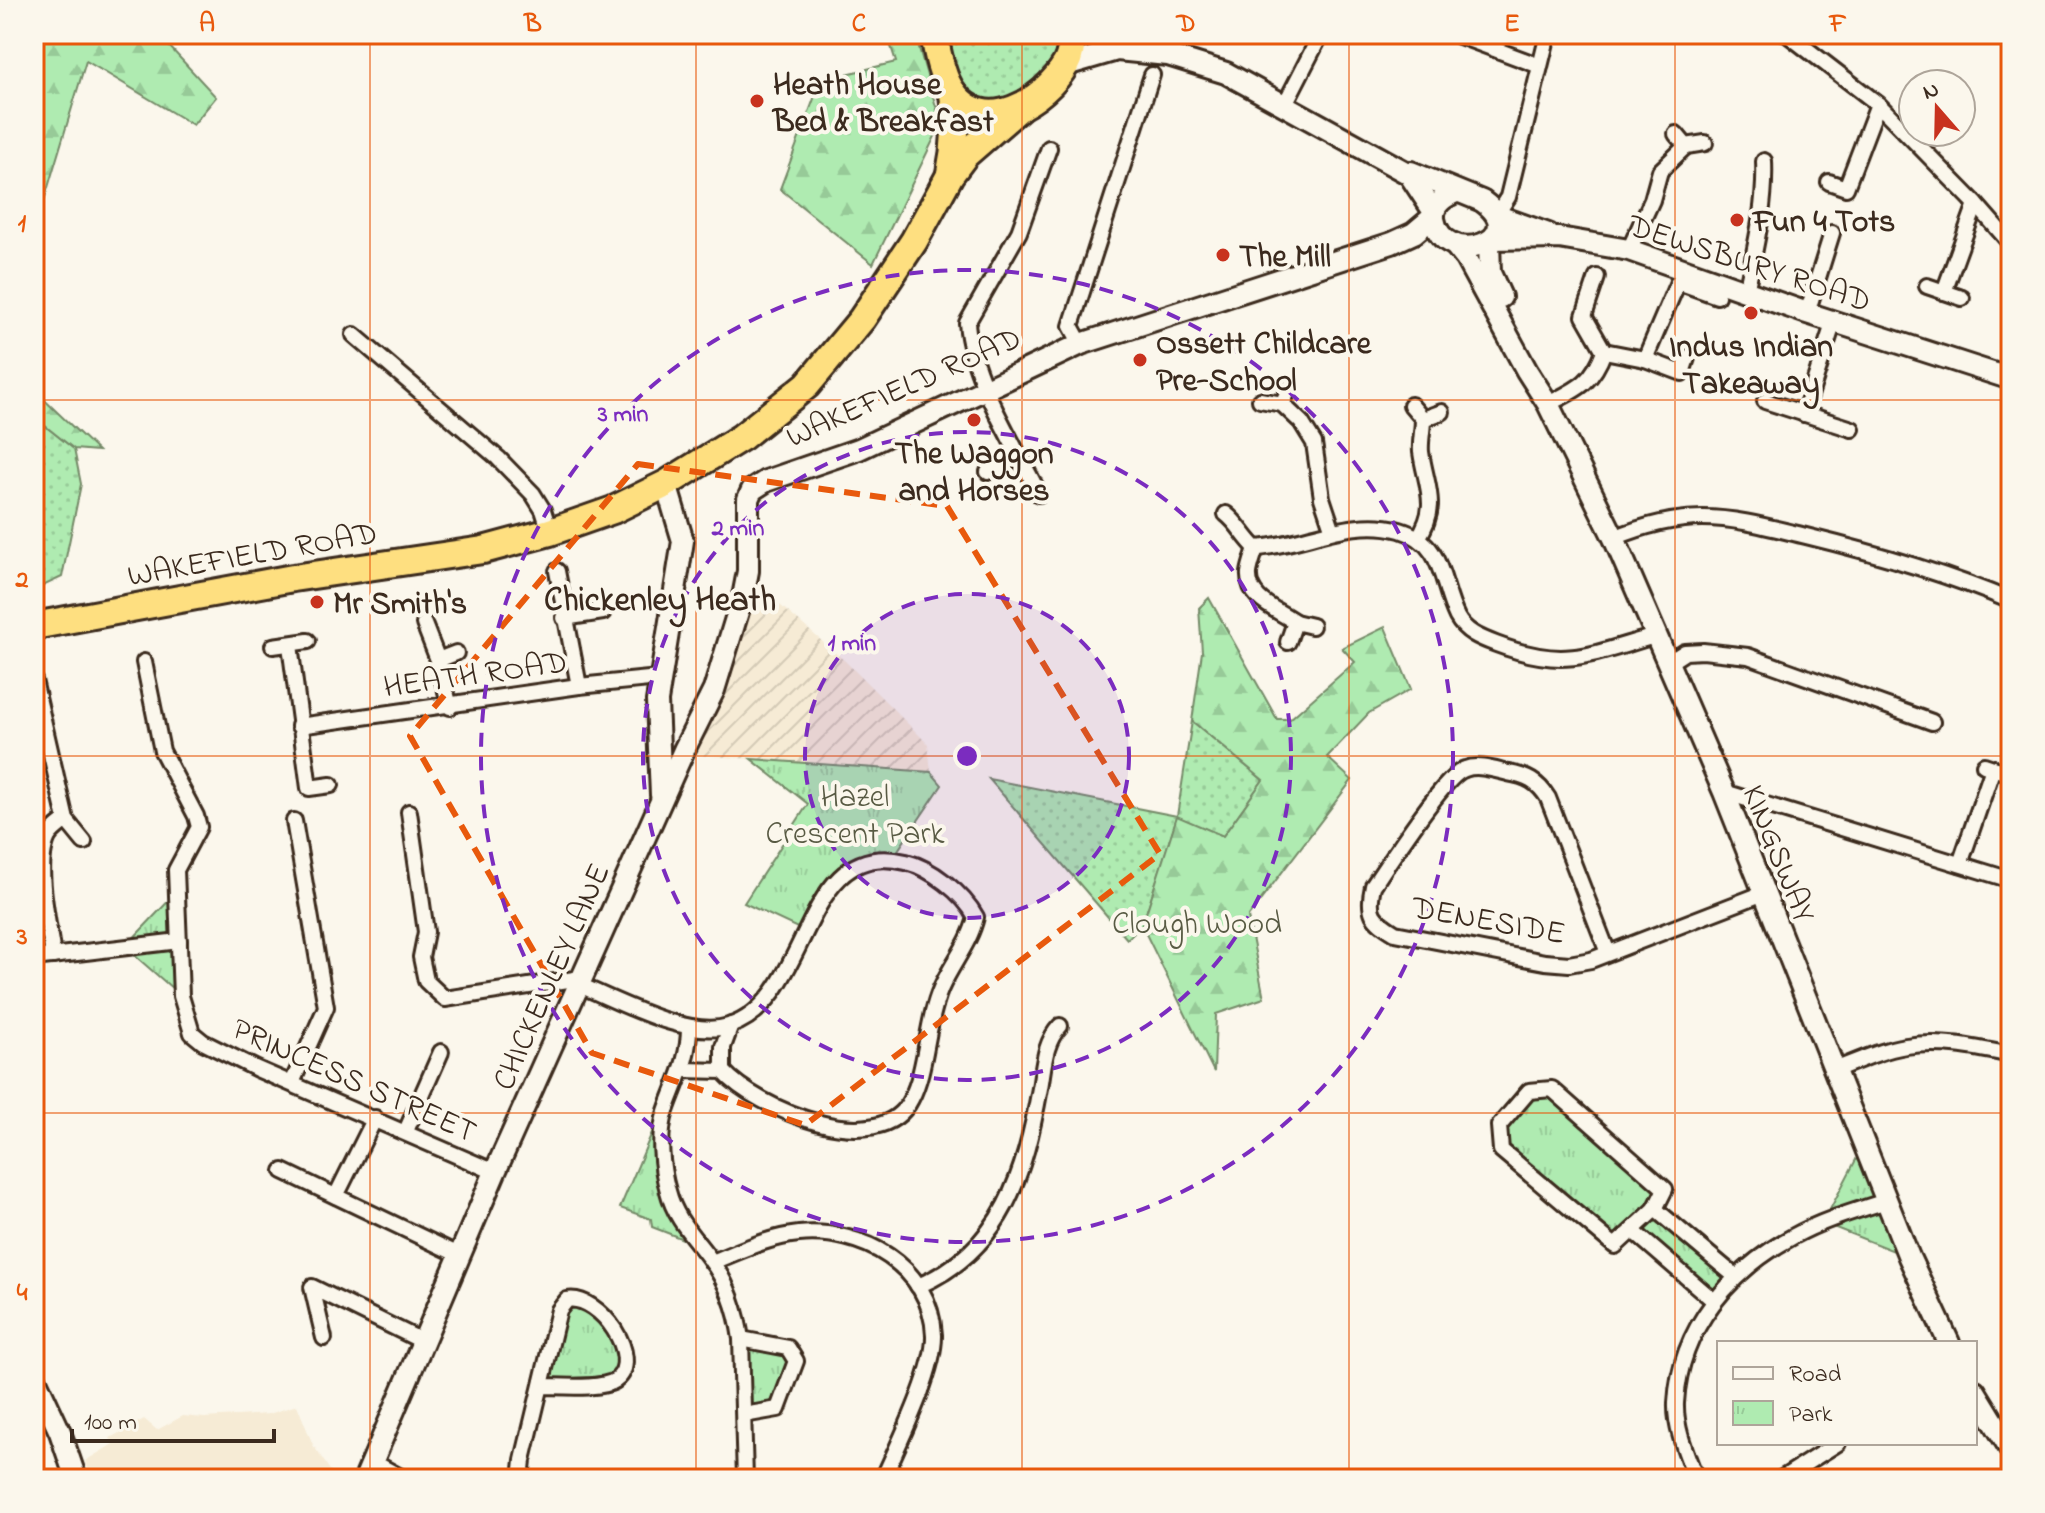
<svg xmlns="http://www.w3.org/2000/svg" width="2045" height="1513" font-family="'Indie Flower',sans-serif">
	<style>
		.built { fill: #f6ebd5 }
		.industrial { fill: url(#industrial-furrows) }
		.grass { fill: url(#grass-dots); stroke: #758a68; stroke-width: 2 }
		.forest { fill: url(#forest-firs); stroke: #758a68; stroke-width: 2 }
		.park { fill: url(#park-tufts); stroke: #758a68; stroke-width: 2 }
		.lines { fill: none; stroke-linecap: round; stroke-linejoin: round }
		.street-casing { stroke: #3b2a1e; stroke-width: 20 }
		.secondary-casing { stroke: #3b2a1e; stroke-width: 26 }
		.highway-casing { stroke: #3b2a1e; stroke-width: 32 }
		.street { stroke: #fbf7ec; stroke-width: 14 }
		.secondary { stroke: #fbf7ec; stroke-width: 20 }
		.highway { stroke: #fedf80; stroke-width: 26 }
		.marked { fill: none; stroke: #e8590c; stroke-width: 6; stroke-dasharray: 16 10; stroke-linejoin: round }
		.grid { fill: none; stroke: #e8590c; stroke-width: 2; stroke-opacity: 0.55 }
		.ring { fill: none; stroke: #7b2cbf; stroke-width: 4; stroke-dasharray: 14 10 }
		.poi-dot { fill: #c8321e; stroke: #fbf7ec; stroke-width: 3 }
		.labels { text-anchor: middle; stroke-width: 8; stroke-linejoin: round; paint-order: stroke }
		.poi-label { font-size: 32px; font-weight: bold; fill: #3b2a1e; stroke: #fbf7ec; text-anchor: start }
		.street-label { font-size: 32px; fill: #3b2a1e; stroke: #fbf7ec }
		.park-label { font-size: 32px; fill: #585a43; stroke: #fbf7ec }
		.neighbourhood-label { font-size: 34px; font-weight: bold; fill: #3b2a1e; stroke: #fbf7ec }
		.centre { fill: #7b2cbf; stroke: #fbf7ec; stroke-width: 4 }
		.ring-label { font-size: 24px; text-anchor: middle; font-weight: bold; fill: #7b2cbf; stroke: #fbf7ec; stroke-width: 8; stroke-linejoin: round; paint-order: stroke }
		.neatline { fill: none; stroke: #e8590c; stroke-width: 3 }
		.grid-label { font-size: 26px; text-anchor: middle; font-weight: bold; fill: #e8590c }
	</style>
	<defs>
		<pattern id="industrial-furrows" width="10" height="10" patternUnits="userSpaceOnUse" patternTransform="scale(2)"><rect width="10" height="10" fill="#f6ebd5"/><path d="M-1 1l2-2M0 10L10 0M9 11l2-2" fill="none" stroke="#d4cab6"/></pattern>
		<pattern id="grass-dots" width="8" height="8" patternUnits="userSpaceOnUse" patternTransform="scale(2)"><rect width="8" height="8" fill="#afebb1"/><path d="M2 2h.1M6 6h.1" fill="none" stroke="#97ca98" stroke-width="1.8" stroke-linecap="round"/></pattern>
		<pattern id="forest-firs" width="22" height="20" patternUnits="userSpaceOnUse" patternTransform="scale(2)"><rect width="22" height="20" fill="#afebb1"/><path d="M5 1l3.5 6h-7zM16 11l3.5 6h-7z" fill="#97ca98"/></pattern>
		<pattern id="park-tufts" width="24" height="20" patternUnits="userSpaceOnUse" patternTransform="scale(2)"><rect width="24" height="20" fill="#afebb1"/><path d="M3 7l-1-3M5 7V3M7 7l1-3M15 17l-1-3M17 17v-4M19 17l1-3" fill="none" stroke="#97ca98"/></pattern>
	</defs>
	<rect width="100%" height="100%" fill="#fbf7ec"/>
	<filter id="ink" filterUnits="userSpaceOnUse"><feTurbulence type="fractalNoise" baseFrequency=".0125" numOctaves="2"/><feDisplacementMap in="SourceGraphic" scale="16" xChannelSelector="R" yChannelSelector="G"/><feConvolveMatrix kernelMatrix="1 2 1 2 8 2 1 2 1" color-interpolation-filters="sRGB"/></filter>
	<g filter="url(#ink)">
		<path class="built" d="M297,1405L313,1445L336,1479H92L85,1461L113,1444L110,1438L144,1419L157,1430L183,1416L204,1418L269,1414Z"/>
		<path class="industrial" d="M759,587L845,661L928,744L931,772L696,755Z"/>
		<g class="grass">
			<path d="M934,34H1072L1046,86L971,109Z"/>
			<path d="M34,417L74,449L81,484L62,577L43,586L34,562Z"/>
			<path d="M1192,721L1263,780L1223,836L1177,817L1142,926L1127,939L989,779L1177,816Z"/>
		</g>
		<g class="forest">
			<path d="M34,34H158L216,97L193,125L86,61L34,234Z"/>
			<path d="M887,34H915L941,124L873,264L780,189L821,80L896,62Z"/>
			<path d="M34,390L98,451L74,449L34,417Z"/>
			<path d="M1209,598L1277,719H1290L1355,662L1342,648L1385,627L1411,689L1369,713L1327,757L1352,780L1248,917L1264,998L1216,1014L1214,1072L1142,926L1177,816L1223,836L1263,780L1192,721L1202,652L1199,608Z"/>
		</g>
		<g class="park">
			<path d="M751,759L931,772L942,785L892,859L848,870L806,932L744,903L808,804Z"/>
			<path d="M177,892L181,996L125,947Z"/>
			<path d="M1552,1089L1665,1189L1655,1209L1736,1277L1713,1300L1633,1232L1615,1246L1501,1150L1499,1126L1529,1091Z"/>
			<path d="M665,1115L662,1157L689,1234L683,1239L652,1227L651,1219L620,1208L656,1123Z"/>
			<path d="M1863,1146L1909,1257L1823,1223Z"/>
			<path d="M580,1299L621,1344L617,1379L542,1386L559,1310Z"/>
			<path d="M741,1340L788,1348L796,1361L778,1409L744,1415Z"/>
		</g>
		<g class="lines">
			<defs>
				<g id="street">
					<path d="M1158,34L1168,55"/>
					<path d="M1454,34L1540,66"/>
					<path d="M1787,34L1878,104L1976,204L2011,244"/>
					<path d="M1284,106L1321,34"/>
					<path d="M1676,134L1686,146L1705,143"/>
					<path d="M1829,182L1846,188L1878,104"/>
					<path d="M1497,214L1508,197L1548,34"/>
					<path d="M1629,250L1652,200L1660,171L1686,146"/>
					<path d="M1927,286L1962,298"/>
					<path d="M1746,292C1755,248 1766,206 1764,161"/>
					<path d="M1944,292L1976,204"/>
					<path d="M1807,313L1832,233"/>
					<path d="M354,335L498,458L533,494L543,510L550,532"/>
					<path d="M1081,344L1071,326L1152,75"/>
					<path d="M1604,351L1645,359L1682,373L1687,358"/>
					<path d="M1645,359L1678,282L1717,296"/>
					<path d="M1260,400L1282,404L1301,422L1314,443L1322,498L1333,531"/>
					<path d="M1765,401L1852,429"/>
					<path d="M1282,404L1291,385"/>
					<path d="M1548,404C1577,389 1592,384 1604,351L1584,316L1597,277"/>
					<path d="M1411,405L1423,419C1423,430 1420,441 1421,452C1426,487 1440,505 1418,538"/>
					<path d="M1804,414L1834,321"/>
					<path d="M1423,419L1442,412"/>
					<path d="M988,472L1020,455"/>
					<path d="M1039,494C1014,443 972,380 967,323L1019,232L1049,148"/>
					<path d="M1226,514C1238,523 1244,537 1256,548C1304,545 1351,516 1400,530C1445,543 1440,583 1457,617C1465,632 1480,638 1496,644C1565,670 1588,655 1655,636"/>
					<path d="M1614,538C1643,526 1671,518 1703,518C1738,518 1772,528 1806,536C1876,553 1945,573 2011,601"/>
					<path d="M1256,548C1254,555 1250,565 1249,573C1247,600 1277,609 1295,622"/>
					<path d="M557,571L579,686"/>
					<path d="M564,618L603,612"/>
					<path d="M424,624L438,660L450,707"/>
					<path d="M1288,642L1295,622L1312,626"/>
					<path d="M290,645L309,788L331,785"/>
					<path d="M273,646L308,641"/>
					<path d="M438,660L456,653"/>
					<path d="M144,662L162,751L196,816L199,827L176,870L181,996L192,1033L203,1042L257,1069L495,1172"/>
					<path d="M1668,663L1685,652L1703,651L1748,656L1932,722"/>
					<path d="M34,680L66,820L84,842"/>
					<path d="M299,726L579,686L659,678"/>
					<path d="M1984,765L2011,774"/>
					<path d="M1724,792L2011,880"/>
					<path d="M409,812L426,932L421,957L426,981L445,999L581,978"/>
					<path d="M1960,864L1993,768"/>
					<path d="M1608,953L1548,798C1538,782 1527,776 1508,773C1495,770 1478,764 1465,769C1446,774 1387,865 1373,886C1367,913 1372,919 1395,933L1545,962L1569,964L1591,960L1764,893"/>
					<path d="M53,956C49,924 34,866 48,837C52,830 60,825 66,820"/>
					<path d="M34,958L179,941"/>
					<path d="M579,985C619,1001 687,1039 729,1026C814,999 799,836 906,862C931,868 963,893 976,917C970,943 952,963 941,988C926,1022 927,1069 911,1099C880,1162 756,1108 723,1071L684,1070"/>
					<path d="M689,1028C689,1060 676,1082 666,1111C658,1135 661,1167 668,1191C675,1219 694,1237 710,1259C727,1282 737,1311 741,1339L745,1479"/>
					<path d="M1835,1070C1858,1061 1881,1050 1906,1046C1941,1040 1977,1048 2011,1055"/>
					<path d="M723,1071V1047L731,1025"/>
					<path d="M292,1083L326,1007L294,821"/>
					<path d="M1552,1089L1665,1189L1655,1209L1615,1246L1501,1150L1499,1126L1529,1091Z"/>
					<path d="M406,1131L441,1052"/>
					<path d="M283,1171L459,1255"/>
					<path d="M336,1196L375,1118"/>
					<path d="M1655,1209L1736,1277"/>
					<path d="M1633,1231L1713,1300"/>
					<path d="M712,1262C740,1251 769,1237 799,1234C862,1228 931,1266 934,1335C935,1371 898,1445 883,1479"/>
					<path d="M918,1286C1003,1250 1025,1172 1040,1088C1044,1066 1044,1043 1060,1026"/>
					<path d="M324,1338L312,1287L424,1342"/>
					<path d="M741,1339L788,1348L796,1361L778,1409L744,1415"/>
					<path d="M373,1462L404,1479"/>
					<path d="M521,1479L523,1460L559,1310L567,1300C600,1294 644,1359 616,1380C602,1390 559,1386 541,1386"/>
					<path d="M1696,1479C1687,1455 1675,1429 1676,1403C1680,1327 1731,1270 1794,1236C1823,1220 1855,1211 1886,1201"/>
					<path d="M1781,1479L1838,1443"/>
				</g>
				<g id="secondary">
					<path d="M1066,65L1117,50L1168,55L1226,73L1409,174L1434,212"/>
					<path d="M1411,172L1482,201C1536,239 1443,272 1434,219C1432,204 1445,197 1456,192"/>
					<path d="M1498,216L1548,234"/>
					<path d="M1492,239L1559,238L1629,250L1807,313L2011,379"/>
					<path d="M1489,242L1490,273L1501,297"/>
					<path d="M1454,244L1466,259L1527,371L1548,404L1614,538L1724,792L1909,1257L1949,1343"/>
					<path d="M661,795L657,701L683,541L666,484"/>
					<path d="M34,1376L60,1432L76,1479"/>
					<path d="M1975,1391L2011,1450"/>
					<path d="M365,1479L495,1172L684,750L714,690L744,592L748,571V499L752,490L766,481L859,449L1081,344L1392,243L1414,233L1433,217"/>
				</g>
				<g id="highway">
					<path d="M934,34C937,52 942,79 953,93C986,138 1044,101 1066,64C1071,55 1072,44 1072,34"/>
					<path d="M950,173C956,145 957,121 953,93"/>
					<path d="M34,626L293,578L483,550L550,532L613,510L666,484L742,437L807,385L862,319L914,241L950,175L965,155L1019,108"/>
				</g>
			</defs>
			<use href="#street" class="street-casing"/>
			<use href="#secondary" class="secondary-casing"/>
			<use href="#highway" class="highway-casing"/>
			<use href="#street" class="street"/>
			<use href="#secondary" class="secondary"/>
			<use href="#highway" class="highway"/>
		</g>
	</g>
	<path class="marked" d="M638,464L947,506L1160,854L805,1125L592,1053L410,736Z"/>
	<path class="grid" d="M370,34V1479M696,34V1479M1022,34V1479M1349,34V1479M1675,34V1479M34,400H2011M34,756H2011M34,1113H2011"/>
	<circle cx="967" cy="756" r="162" fill="#7b2cbf" fill-opacity=".12"/>
	<g class="ring">
		<circle cx="967" cy="756" r="162"/>
		<circle cx="967" cy="756" r="324"/>
		<circle cx="967" cy="756" r="486"/>
	</g>
	<g class="poi-dot">
		<circle cx="757" cy="101" r="8"/>
		<circle cx="1737" cy="220" r="8"/>
		<circle cx="1223" cy="255" r="8"/>
		<circle cx="1751" cy="313" r="8"/>
		<circle cx="1140" cy="360" r="8"/>
		<circle cx="974" cy="420" r="8"/>
		<circle cx="317" cy="602" r="8"/>
	</g>
	<g class="labels">
		<g class="poi-label">
			<text x="773" y="94">Heath House<tspan x="773" dy="37">Bed &amp; Breakfast</tspan></text>
			<text x="1753" y="231">Fun 4 Tots</text>
			<text x="1239" y="266">The Mill</text>
			<text x="1156" y="353">Ossett Childcare<tspan x="1156" dy="37">Pre-School</tspan></text>
			<text x="1751" y="356" text-anchor="middle">Indus Indian<tspan x="1751" dy="37">Takeaway</tspan></text>
			<text x="974" y="463" text-anchor="middle">The Waggon<tspan x="974" dy="37">and Horses</tspan></text>
			<text x="333" y="613">Mr Smith's</text>
		</g>
		<g class="street-label">
			<text transform="translate(1750 262) rotate(18)" y="11">DEWSBURY ROAD</text>
			<text transform="translate(903 386) rotate(-24)" y="11">WAKEFIELD ROAD</text>
			<text transform="translate(252 553) rotate(-10)" y="11">WAKEFIELD ROAD</text>
			<text transform="translate(475 673) rotate(-8)" y="11">HEATH ROAD</text>
			<text transform="translate(1780 853) rotate(68)" y="11">KINGSWAY</text>
			<text transform="translate(1489 919) rotate(10)" y="11">DENESIDE</text>
			<text transform="translate(550 976) rotate(-66)" y="11">CHICKENLEY LANE</text>
			<text transform="translate(355 1079) rotate(24)" y="11">PRINCESS STREET</text>
		</g>
		<g class="park-label">
			<text x="855" y="806">Hazel<tspan x="855" dy="37">Crescent Park</tspan></text>
			<text x="1197" y="933">Clough Wood</text>
		</g>
		<g class="neighbourhood-label">
			<text x="660" y="610">Chickenley Heath</text>
		</g>
	</g>
	<circle cx="967" cy="756" r="12" class="centre"/>
	<g class="ring-label">
		<text x="623" y="421">3 min</text>
		<text x="738" y="535">2 min</text>
		<text x="852" y="650">1 min</text>
	</g>
	<rect width="2045" height="1513" fill="none" stroke="#fbf7ec" stroke-width="88"/>
	<rect x="1717" y="1341" width="260" height="104" fill="#fbf7ec" stroke="#aea59a" stroke-width="2"/>
	<rect x="1733" y="1367" width="40" height="12" fill="#fbf7ec" stroke="#aea59a" stroke-width="2"/>
	<text x="1789" y="1381" font-size="24" fill="#3b2a1e">Road</text>
	<rect x="1733" y="1401" width="40" height="24" fill="url(#park-tufts)" stroke="#aea59a" stroke-width="2"/>
	<text x="1789" y="1421" font-size="24" fill="#3b2a1e">Park</text>
	<g transform="translate(1937 108) rotate(340)"><circle r="38" fill="#fbf7ec" stroke="#aea59a" stroke-width="2"/>
	<path d="M0-6L14 30L0 20L-14 30Z" fill="#c8321e"/>
	<text y="-12" font-size="22" font-weight="bold" text-anchor="middle" fill="#3b2a1e">N</text>
	</g>
	<path d="M72 1429v12h202v-12" fill="none" stroke="#3b2a1e" stroke-width="4"/>
	<text x="84" y="1429" font-size="24" fill="#3b2a1e" stroke="#fbf7ec" stroke-width="6" paint-order="stroke">100 m</text>
	<rect x="44" y="44" width="1957" height="1425" class="neatline"/>
	<g class="grid-label">
		<text x="207" y="31">A</text>
		<text x="533" y="31">B</text>
		<text x="859" y="31">C</text>
		<text x="1186" y="31">D</text>
		<text x="1512" y="31">E</text>
		<text x="1838" y="31">F</text>
		<text x="22" y="231">1</text>
		<text x="22" y="587">2</text>
		<text x="22" y="944">3</text>
		<text x="22" y="1300">4</text>
	</g>
</svg>
